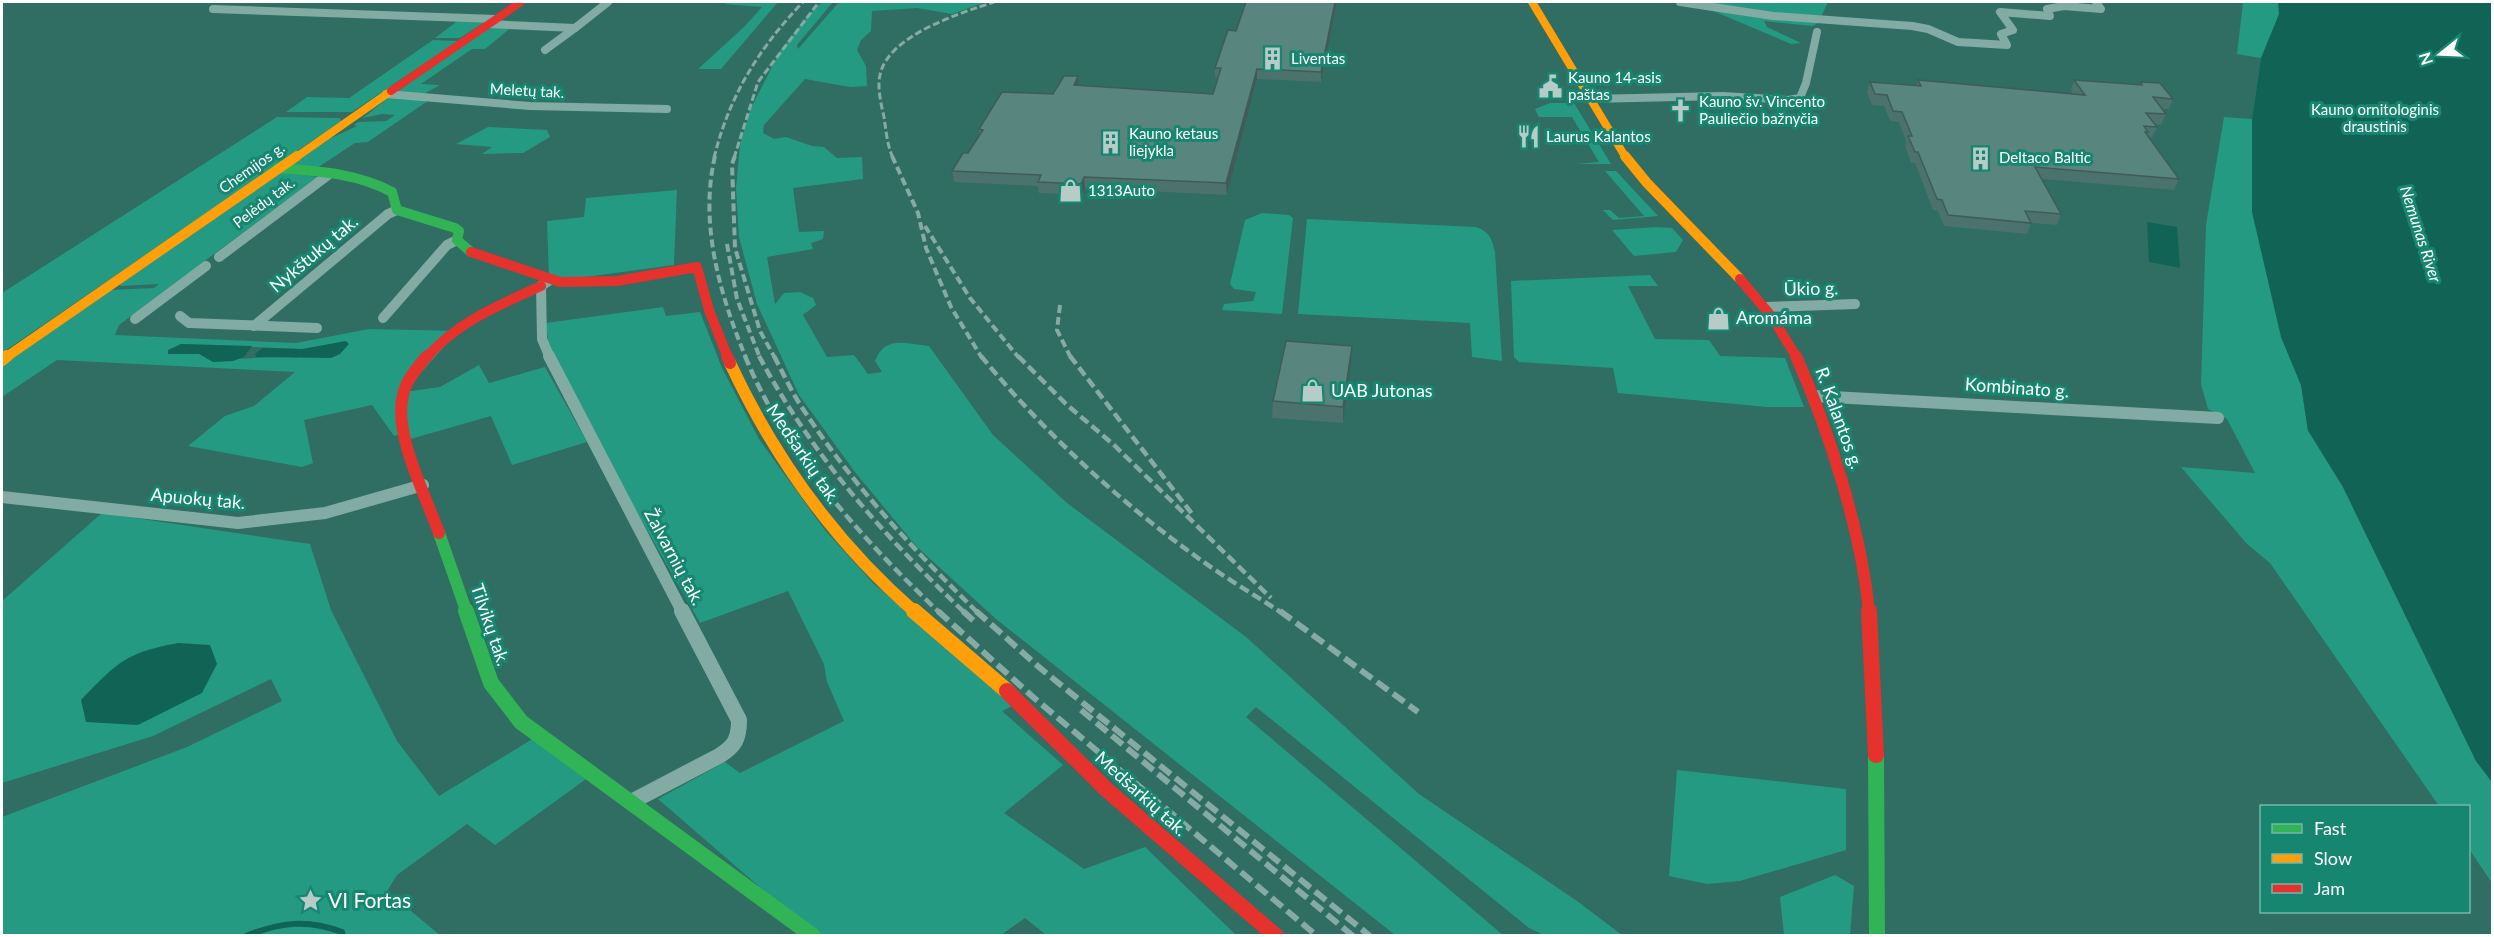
<svg xmlns="http://www.w3.org/2000/svg" width="2494" height="937" font-family="Lato,sans-serif">
	<style>
		.green { fill: #249a83; fill-rule: evenodd }
		.water { fill: #116455 }
		.lines { fill: none; stroke-linecap: round; stroke-linejoin: round }
		.stream { stroke: #116455; stroke-width: 6 }
		.street-far3 { stroke: #82aca3; stroke-width: 8 }
		.street-far2 { stroke: #82aca3; stroke-width: 10 }
		.street-far1 { stroke: #82aca3; stroke-width: 12 }
		.street { stroke: #82aca3; stroke-width: 16 }
		.fast-far2 { stroke: #30b455; stroke-width: 10 }
		.fast-far1 { stroke: #30b455; stroke-width: 12 }
		.fast { stroke: #30b455; stroke-width: 16 }
		.slow-far3 { stroke: #ff9f0a; stroke-width: 8 }
		.slow-far2 { stroke: #ff9f0a; stroke-width: 10 }
		.slow-far1 { stroke: #ff9f0a; stroke-width: 12 }
		.slow { stroke: #ff9f0a; stroke-width: 16 }
		.jam-far3 { stroke: #e5322d; stroke-width: 8 }
		.jam-far2 { stroke: #e5322d; stroke-width: 10 }
		.jam-far1 { stroke: #e5322d; stroke-width: 12 }
		.jam { stroke: #e5322d; stroke-width: 16 }
		.rail-far3 { stroke: #85aba4; stroke-width: 3; stroke-dasharray: 7 3; stroke-linecap: butt }
		.rail-far2 { stroke: #85aba4; stroke-width: 4; stroke-dasharray: 8 4; stroke-linecap: butt }
		.rail-far1 { stroke: #85aba4; stroke-width: 4.5; stroke-dasharray: 10 4.5; stroke-linecap: butt }
		.rail { stroke: #85aba4; stroke-width: 6; stroke-dasharray: 14 6; stroke-linecap: butt }
		.wall { fill: #4c726c }
		.shaded-wall { fill: #3e5d58 }
		.building { fill: #58857d; stroke: #3e5d58; stroke-width: 1.5 }
		.labels { text-anchor: middle; stroke-width: 6; stroke-linejoin: round; paint-order: stroke }
		.far-poi-label { font-size: 15px; fill: #fff; stroke: #178671; text-anchor: start }
		.far-street-label { font-size: 15px; fill: #fff; stroke: #178671 }
		.far-park-label { font-size: 15px; fill: #fff; stroke: #178671 }
		.far-water-label { font-size: 16px; font-style: italic; fill: #fff; stroke: #178671 }
		.street-label { font-size: 18px; fill: #fff; stroke: #178671 }
		.poi-label { font-size: 18px; fill: #fff; stroke: #178671; text-anchor: start }
		.near-poi-label { font-size: 21px; fill: #fff; stroke: #178671; text-anchor: start }
	</style>
	<rect width="100%" height="100%" fill="#306d62"/>
	<g class="green">
		<path d="M728,2H778L721,69H698L745,26L762,7L724,4Z"/>
		<path d="M822,2H833L797,45L798,49L839,2H986L952,14L917,8L872,11L871,31L861,40L857,50L866,66L867,86L850,87L805,79L764,125L763,133L774,139L786,137L812,146L824,147L837,158L862,157L863,179L793,188L799,232L824,231L823,239L811,243L813,249L767,257L775,304L784,293L800,292L813,298L816,305L803,315L827,357L854,355L868,374L882,372L875,361C885,335 906,344 929,346L993,435L1067,503L1246,637L1419,794L1577,901L1622,935H1544L1529,928L1256,707L1246,717L1503,935H1395L996,619L916,546L855,472L799,395L757,304L739,237L736,188L740,145L750,110L780,51L808,15Z"/>
		<path d="M1700,2H1828L1821,17L1783,15Z"/>
		<path d="M2243,2H2492L2281,337L2301,385L2308,431L2343,487L2476,761L2492,782V883L2469,849L2468,806H2439L2270,563L2247,544L2181,467L2255,473L2227,419L2208,409L2201,384L2206,225L2224,117L2252,119L2261,58L2237,54Z"/>
		<path d="M1704,7L1818,23L1812,26L1764,21L1767,27L1801,43L1791,44Z"/>
		<path d="M460,19L485,22L460,38H435Z"/>
		<path d="M492,26H513L485,49H472L421,84L440,85L420,96L395,93Z"/>
		<path d="M433,40L458,41L352,112H286L307,97L349,98Z"/>
		<path d="M389,97L432,98L368,142L355,143L314,170L290,166L329,139L357,126L354,125L358,122L386,121L395,115L382,114L363,118Z"/>
		<path d="M1550,103H1574L1611,164H1575L1599,162L1572,117H1539L1535,109Z"/>
		<path d="M277,117L340,118L341,121L2,353V293Z"/>
		<path d="M488,127L547,130L550,137L523,153L482,154L492,147L456,144Z"/>
		<path d="M1605,171H1616L1658,216L1613,220L1603,210H1610L1619,218L1644,216Z"/>
		<path d="M282,172L317,177L119,325L115,335L296,343L369,329L458,331L404,392L440,387L479,365L489,383L545,367L587,442L512,465L491,416L407,440L405,433L394,436L372,405L304,420L313,463L302,467L188,446L225,416L254,406L295,372L57,360L2,397V366L110,290L154,288L159,284L120,286L121,283ZM181,344L302,349L297,358L291,356C248,357 221,366 181,344Z"/>
		<path d="M677,190L674,265L578,278L549,277L547,221L584,217L586,198Z"/>
		<path d="M1262,213L1289,215L1293,218L1282,314L1222,310L1224,304L1253,301L1256,292L1234,289L1230,284L1245,220Z"/>
		<path d="M1307,219L1476,227C1490,232 1492,239 1495,252L1502,361L1472,357L1470,323L1298,314Z"/>
		<path d="M1656,227L1672,228L1683,240L1676,252L1634,256L1612,230Z"/>
		<path d="M1650,275L1658,286H1628L1655,339L1709,340L1720,356L1785,358L1804,407H1767L1618,393L1613,368L1519,362L1514,357L1511,281Z"/>
		<path d="M663,307L666,316L700,312L722,368L759,439L824,529L873,583L1014,705L1002,711L1063,765L1004,813L1084,869L1145,847L1236,935H1046L1025,918L1001,935H815L658,799L725,762L740,773L844,721L827,682L824,664L788,591L700,623L550,359L546,323Z"/>
		<path d="M102,513L310,544L331,610L397,741L439,796L539,735L593,774L495,845L467,824L397,875L387,891L441,936L2,935V817L187,747L282,701L271,679L153,736L2,783V601Z"/>
		<path d="M1677,770L1846,789V850L1740,881L1707,884L1669,876Z"/>
		<path d="M1835,875L1854,886L1850,935H1784L1780,897Z"/>
	</g>
	<g class="water">
		<path d="M2278,2H2492V782L2476,761L2343,487L2308,430L2301,385L2281,337L2252,212V119L2261,58L2279,14Z"/>
		<path d="M2147,222L2177,227L2180,268L2149,262Z"/>
		<path d="M346,341L349,344L340,354L331,358L256,357L255,354L263,348L302,349Z"/>
		<path d="M181,344L252,346L244,357L233,361L213,362L199,354H168V350Z"/>
		<path d="M178,643L210,645L217,664L202,693L138,725L86,722L81,700C118,662 125,653 178,643Z"/>
	</g>
	<g class="lines">
		<path class="stream" d="M246,936C281,922 307,919 342,932L343,936"/>
		<g class="street-far3">
			<path d="M1680,2L1773,16L1912,26L1928,29L1958,42L2007,45L2001,34L2013,30L2000,12L2050,16L2047,9L2064,6L2101,9L2096,2"/>
			<path d="M213,9L496,19"/>
			<path d="M488,24L575,28L608,2"/>
			<path d="M545,50L575,28"/>
			<path d="M386,94L530,106L667,109"/>
			<path d="M1590,99L1723,96L1788,100L1800,98L1806,83L1817,32"/>
		</g>
		<g class="street-far2">
			<path d="M219,257L328,175"/>
			<path d="M1767,307L1855,304"/>
			<path d="M180,316L189,323L317,328"/>
			<path d="M383,318L447,245L457,240"/>
			<path d="M135,319L206,266"/>
			<path d="M254,326L388,214L397,210"/>
			<path d="M550,358L542,339L541,286L550,280"/>
		</g>
		<g class="street-far1">
			<path d="M549,356L683,613"/>
			<path d="M1814,396L2218,418"/>
			<path d="M2,497L238,523L325,513L423,485"/>
		</g>
		<path class="street" d="M633,801L719,756C735,746 739,739 739,720L682,611"/>
		<path class="fast-far2" d="M278,168C317,171 357,173 392,192L397,210L455,228L459,231L457,240L471,252"/>
		<path class="fast-far1" d="M439,533L467,613"/>
		<g class="fast">
			<path d="M466,611L491,683L521,722L813,936"/>
			<path d="M1876,755L1877,936"/>
		</g>
		<g class="slow-far3">
			<path d="M1532,2L1626,158"/>
			<path d="M295,158L391,91"/>
		</g>
		<g class="slow-far2">
			<path d="M1625,156L1647,183L1740,279"/>
			<path d="M5,358L297,156"/>
		</g>
		<g class="slow-far1">
			<path d="M2,360L7,356"/>
			<path d="M730,363C775,459 835,543 916,613"/>
		</g>
		<path class="slow" d="M914,611L1007,691"/>
		<path class="jam-far3" d="M391,91L521,2"/>
		<g class="jam-far2">
			<path d="M471,252L560,282L617,281L697,267L709,310L728,358"/>
			<path d="M1740,279L1772,317L1797,358"/>
			<path d="M426,358C457,322 499,305 541,286"/>
		</g>
		<g class="jam-far1">
			<path d="M427,356C417,368 406,380 403,395C393,434 426,496 439,533"/>
			<path d="M727,356L730,363"/>
			<path d="M1796,356C1829,430 1862,533 1869,613"/>
		</g>
		<g class="jam">
			<path d="M1869,611L1876,755"/>
			<path d="M1007,691L1107,790L1276,936"/>
		</g>
		<g class="rail-far3">
			<path d="M714,158C729,96 759,48 803,2"/>
			<path d="M734,158L758,82L819,2"/>
			<path d="M893,158C887,145 886,130 884,117C881,104 877,87 880,75C888,35 961,13 994,2"/>
		</g>
		<g class="rail-far2">
			<path d="M715,156C699,224 720,295 746,358"/>
			<path d="M735,156L732,164L735,248L760,331L775,358"/>
			<path d="M892,156L918,213L926,248L951,307L982,358"/>
			<path d="M925,226L970,298L1019,358"/>
			<path d="M727,244L737,299L760,358"/>
			<path d="M1060,305L1057,330L1071,358"/>
		</g>
		<g class="rail-far1">
			<path d="M745,356C786,456 863,540 940,613"/>
			<path d="M759,356C813,457 883,535 965,613"/>
			<path d="M774,356C784,375 793,395 805,412C854,487 915,551 978,613"/>
			<path d="M981,356C1043,431 1115,498 1194,555C1222,576 1253,594 1282,613"/>
			<path d="M1018,356L1066,404L1114,445L1271,598"/>
			<path d="M1070,356L1193,515"/>
		</g>
		<g class="rail">
			<path d="M938,611L1033,697L1317,936"/>
			<path d="M963,611L977,624"/>
			<path d="M976,611L1040,668L1370,936"/>
			<path d="M1280,611L1418,712"/>
			<path d="M1081,710L1353,936"/>
		</g>
	</g>
	<g class="wall">
		<path d="M1246,2H1337L1321,82L1257,79L1227,195L1085,188L1082,195L1039,193L1038,186L954,182L952,171L968,153L979,135V129L1053,94L1078,76L1079,85L1213,94L1218,78L1215,77V68L1236,31Z"/>
		<path d="M1918,80L2073,94L2071,90L2074,80L2138,85L2140,82L2173,99L2169,109H2161L2166,114L2161,125L2155,124L2157,127L2152,138L2148,137L2179,179L2174,190L2042,179L2061,214L2057,225L2031,223L2027,234L1944,226L1938,211L1933,210L1915,163H1911L1905,146L1906,141L1899,122L1890,121L1884,106L1872,105L1867,92L1870,82L1917,85Z"/>
		<path d="M1351,363L1343,423L1272,418L1273,401Z"/>
	</g>
	<g class="shaded-wall">
		<path d="M1335,2H1337L1321,82V72Z"/>
		<path d="M1257,69V79L1227,195L1226,183Z"/>
		<path d="M1078,76L1079,86L1074,85Z"/>
		<path d="M1084,177L1085,188L1082,195L1081,184Z"/>
		<path d="M1352,346L1351,363L1343,423V407Z"/>
	</g>
	<g class="building">
		<path d="M1246,2H1335L1321,72L1257,69L1226,183L1084,177L1081,184L1038,182L1041,175L952,171L963,153H968L983,130L979,129L1002,92L1053,94L1064,76H1078L1074,85L1213,94L1221,68H1215L1228,30L1236,31Z"/>
		<path d="M1918,80L2085,95L2074,80L2142,85L2140,82L2160,83L2173,99L2153,97L2166,114L2146,113L2157,127L2144,126L2148,132H2145L2179,179L2035,167L2061,214L2025,211L2031,223L1948,215L1942,200L1937,199L1918,152H1915L1908,136H1912L1902,112L1893,111L1887,95L1875,94L1870,82L1921,86Z"/>
		<path d="M1286,341L1352,346L1343,407L1273,401Z"/>
	</g>
	<defs>
		<symbol id="building-bare" viewBox="-9 -9 18 18"><path d="M-4-6H4V6H1V3H-1V6H-4ZM-2.5-4.3h1.7v1.8h-1.7ZM.8-4.3h1.7v1.8H.8ZM-2.5-1h1.7V.8h-1.7ZM.8-1h1.7V.8H.8Z" fill="#b7ccc8" stroke="#178671" stroke-width="2.5" paint-order="stroke"/></symbol>
		<symbol id="civic-bare" viewBox="-9 -9 18 18"><path d="M-.6-6.5H3V-4.5H.6V-3L4-1V1h2V6H-6V1h2V-1L-.6-3ZM-1.2 2.5V6h2.4V2.5Z" fill="#b7ccc8" stroke="#178671" stroke-width="2.5" paint-order="stroke"/></symbol>
		<symbol id="church-bare" viewBox="-9 -9 18 18"><path d="M-1.2-6h2.4v3.5h3.3v2.4h-3.3V6h-2.4V-.1h-3.3v-2.4h3.3Z" fill="#b7ccc8" stroke="#178671" stroke-width="2.5" paint-order="stroke"/></symbol>
		<symbol id="restaurant-bare" viewBox="-9 -9 18 18"><path d="M-5-6h1v4h1v-4h1v4h1v-4h1v5L-1.5 .5V6h-2V.5L-5-1ZM5-6V6H3V1.5H1.5Q1.5-4 5-6Z" fill="#b7ccc8" stroke="#178671" stroke-width="2.5" paint-order="stroke"/></symbol>
		<symbol id="shop-bare" viewBox="-9 -9 18 18"><path d="M-5-2.5h2.3a2.7 3.5 0 0 1 5.4 0H5L5.5 6h-11ZM-1.5-2.5h3a1.5 2.3 0 0 0-3 0Z" fill="#b7ccc8" stroke="#178671" stroke-width="2.5" paint-order="stroke"/></symbol>
		<symbol id="sight-bare" viewBox="-9 -9 18 18"><path d="M0-6L1.8-2.2L6-1.7L2.9 1.2L3.7 5.4L0 3.3L-3.7 5.4L-2.9 1.2L-6-1.7L-1.8-2.2Z" fill="#b7ccc8" stroke="#178671" stroke-width="2.5" paint-order="stroke"/></symbol>
	</defs>
	<g fill-rule="evenodd">
		<use href="#building-bare" x="1256" y="42" width="33" height="33"/>
		<use href="#civic-bare" x="1534" y="70" width="33" height="33"/>
		<use href="#church-bare" x="1664" y="94" width="33" height="33"/>
		<use href="#restaurant-bare" x="1512" y="120" width="33" height="33"/>
		<use href="#building-bare" x="1094" y="126" width="33" height="33"/>
		<use href="#building-bare" x="1964" y="142" width="33" height="33"/>
		<use href="#shop-bare" x="1054" y="174" width="33" height="33"/>
		<use href="#shop-bare" x="1702" y="302" width="33" height="33"/>
		<use href="#shop-bare" x="1296" y="374" width="33" height="33"/>
		<use href="#sight-bare" x="294" y="884" width="33" height="33"/>
	</g>
	<g class="labels">
		<g class="far-poi-label">
			<text x="1291" y="64">Liventas</text>
			<text x="1568" y="83">Kauno 14-asis<tspan x="1568" dy="17">paštas</tspan></text>
			<text x="1699" y="107">Kauno šv. Vincento<tspan x="1699" dy="17">Pauliečio bažnyčia</tspan></text>
			<text x="1129" y="139">Kauno ketaus<tspan x="1129" dy="17">liejykla</tspan></text>
			<text x="1546" y="142">Laurus Kalantos</text>
			<text x="1999" y="163">Deltaco Baltic</text>
			<text x="1088" y="196">1313Auto</text>
		</g>
		<g class="far-street-label">
			<text transform="translate(527 91) rotate(3)" y="5">Meletų tak.</text>
			<text transform="translate(252 168) rotate(-35)" y="5">Chemijos g.</text>
			<text transform="translate(264 203) rotate(-37)" y="5">Pelėdų tak.</text>
		</g>
		<g class="far-park-label">
			<text x="2375" y="115">Kauno ornitologinis<tspan x="2375" dy="17">draustinis</tspan></text>
		</g>
		<g class="far-water-label">
			<text transform="translate(2421 234) rotate(72)" y="6">Nemunas River</text>
		</g>
		<g class="street-label">
			<text transform="translate(314 254) rotate(-40)" y="6">Nykštukų tak.</text>
			<text transform="translate(1811 289) rotate(-1)" y="6">Ūkio g.</text>
			<text transform="translate(2017 388) rotate(4)" y="6">Kombinato g.</text>
			<text transform="translate(1839 418) rotate(70)" y="6">R. Kalantos g.</text>
			<text transform="translate(803 454) rotate(56)" y="6">Medšarkių tak.</text>
			<text transform="translate(198 499) rotate(5)" y="6">Apuokų tak.</text>
			<text transform="translate(674 557) rotate(62)" y="6">Žalvarnių tak.</text>
			<text transform="translate(490 625) rotate(71)" y="6">Tilvikų tak.</text>
			<text transform="translate(1141 794) rotate(42)" y="6">Medšarkių tak.</text>
		</g>
		<g class="poi-label">
			<text x="1736" y="324">Aromáma</text>
			<text x="1331" y="397">UAB Jutonas</text>
		</g>
		<g class="near-poi-label">
			<text x="328" y="908">VI Fortas</text>
		</g>
	</g>
	<rect width="2494" height="937" fill="none" stroke="#ffffff" stroke-width="6"/>
	<rect x="2260" y="805" width="210" height="108" fill="#178671" stroke="#74b6aa" stroke-width="1.5"/>
	<rect x="2272" y="824" width="30" height="9" fill="#30b455" stroke="#74b6aa" stroke-width="1.5"/>
	<text x="2314" y="835" font-size="18" fill="#ffffff">Fast</text>
	<rect x="2272" y="854" width="30" height="9" fill="#ff9f0a" stroke="#74b6aa" stroke-width="1.5"/>
	<text x="2314" y="865" font-size="18" fill="#ffffff">Slow</text>
	<rect x="2272" y="884" width="30" height="9" fill="#e5322d" stroke="#74b6aa" stroke-width="1.5"/>
	<text x="2314" y="895" font-size="18" fill="#ffffff">Jam</text>
	<g transform="translate(2440 54) rotate(252)" stroke="#178671" stroke-width="4.5" paint-order="stroke">
	<path d="M0-4.5L10 22L0 15L-10 22Z" fill="#ffffff"/>
	<text y="-9" font-size="16" font-weight="bold" text-anchor="middle" fill="#ffffff">N</text>
	</g>
</svg>
